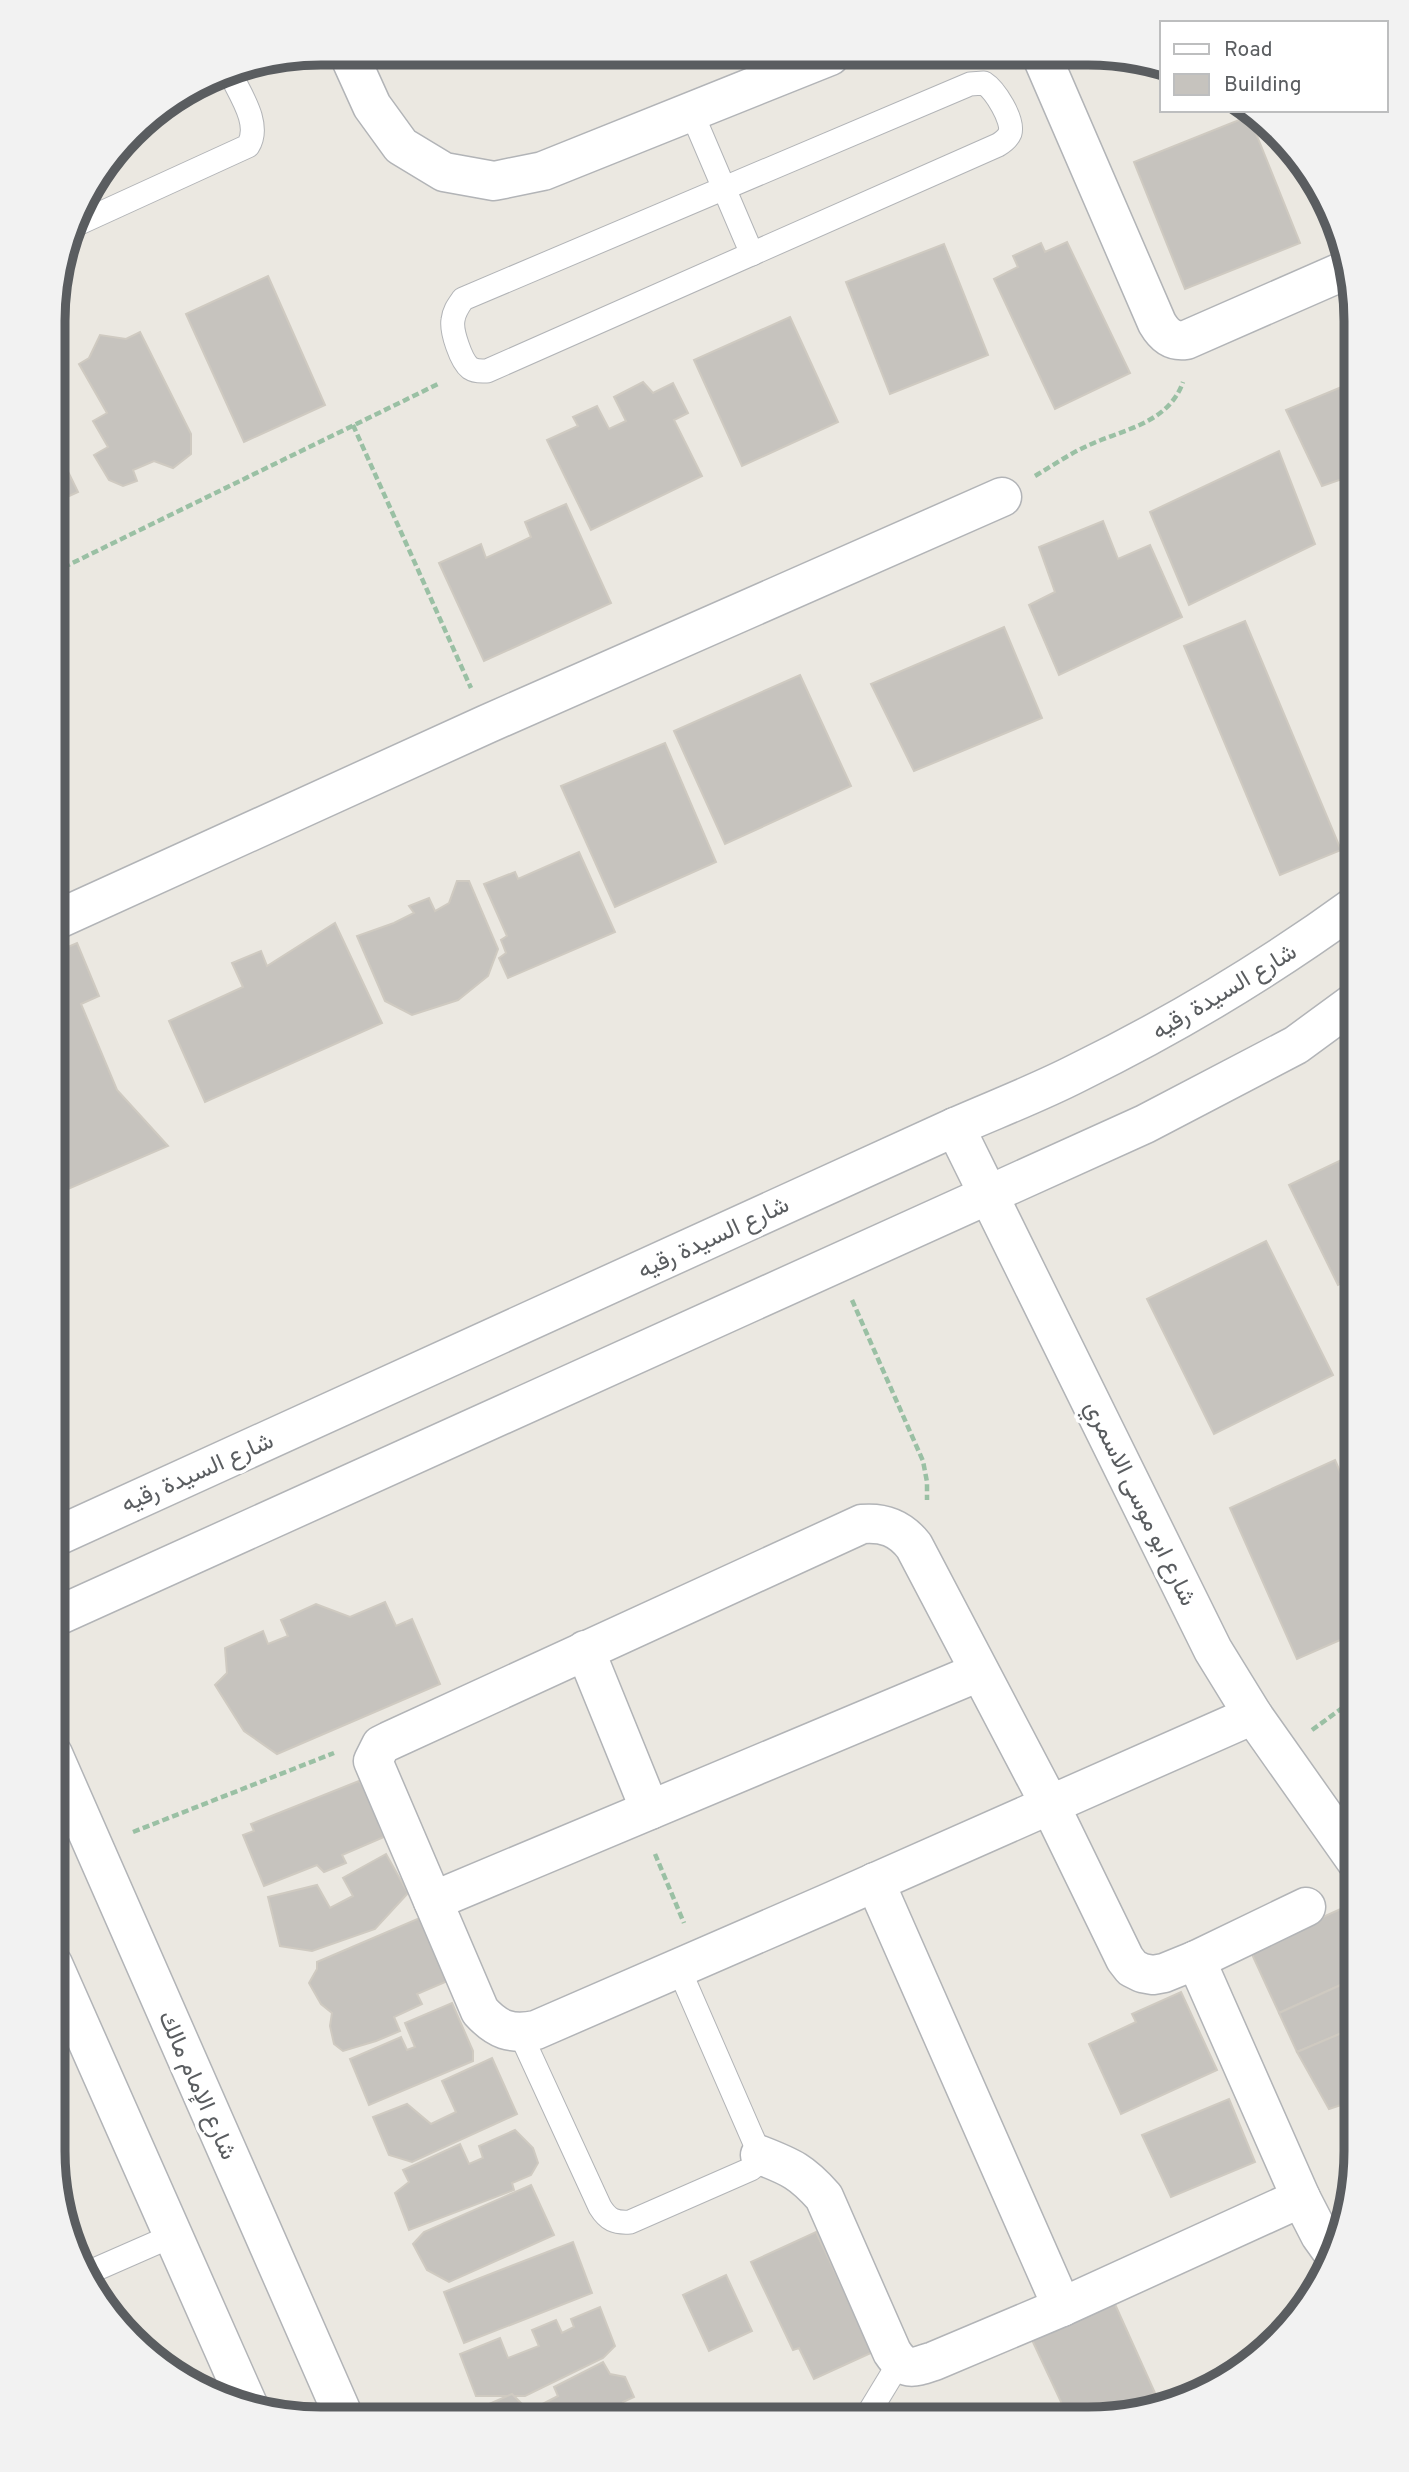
<svg xmlns="http://www.w3.org/2000/svg" width="1409" height="2472" font-family="Overpass,Vazirmatn,sans-serif">
	<style>
		.building { fill: #c6c3be; stroke: #cfcac1; stroke-width: 2 }
		.lines { fill: none; stroke-linecap: round; stroke-linejoin: round }
		.service-casing { stroke: #b2b4b7; stroke-width: 25 }
		.minor-casing { stroke: #b2b4b7; stroke-width: 41 }
		.tertiary-casing { stroke: #b2b4b7; stroke-width: 41 }
		.path { stroke: #9ac0a4; stroke-width: 4.5; stroke-dasharray: 7 3.5; stroke-linecap: butt }
		.service { stroke: #fff; stroke-width: 23 }
		.minor { stroke: #fff; stroke-width: 38 }
		.tertiary { stroke: #fff; stroke-width: 38 }
		.labels { text-anchor: middle; stroke-width: 7; stroke-linejoin: round; paint-order: stroke }
		.street-label { font-size: 24px; fill: #5a5d60; stroke: #fff }
		.rim { fill: none; stroke: #5a5d60; stroke-width: 9 }
	</style>
	<rect width="100%" height="100%" fill="#ebe8e1"/>
	<g class="building">
		<path d="M1249,116L1300,243L1185,289L1134,162Z"/>
		<path d="M1067,242L1130,373L1055,409L994,279L1018,267L1013,256L1041,243L1045,252Z"/>
		<path d="M944,244L988,355L890,394L846,282Z"/>
		<path d="M268,276L325,405L244,442L186,314Z"/>
		<path d="M790,317L838,422L742,466L694,360Z"/>
		<path d="M140,332L191,434V454L173,468L154,461L133,470L137,481L123,486L109,480L94,455L108,447L93,421L107,413L79,364L89,358L100,335L126,339Z"/>
		<path d="M1356,381V471L1347,475L1348,477L1322,486L1286,410Z"/>
		<path d="M643,382L653,393L673,383L688,413L674,420L702,476L591,530L547,440L578,426L573,417L597,406L609,429L626,421L614,397Z"/>
		<path d="M55,445L78,492L54,503Z"/>
		<path d="M1279,451L1315,544L1189,605L1150,512Z"/>
		<path d="M566,504L611,603L484,661L439,563L481,544L486,558L531,537L525,522Z"/>
		<path d="M1103,521L1118,559L1150,545L1182,617L1059,675L1029,605L1055,592L1039,547Z"/>
		<path d="M1245,621L1341,850L1280,875L1184,646Z"/>
		<path d="M1004,627L1042,718L914,771L871,684Z"/>
		<path d="M800,675L851,786L725,844L674,731Z"/>
		<path d="M665,743L716,862L615,907L561,786Z"/>
		<path d="M579,852L615,932L508,978L499,958L506,953L501,940L507,936L484,884L515,872L518,879Z"/>
		<path d="M457,881H469L498,949L488,976L458,1000L412,1015L385,1001L357,936L394,923L414,913L409,906L429,898L435,911L449,903Z"/>
		<path d="M335,923L382,1023L205,1102L169,1021L243,987L232,963L261,951L267,966Z"/>
		<path d="M77,943L99,996L81,1004L117,1090L168,1146L54,1195V953Z"/>
		<path d="M1356,1153V1276L1338,1285L1289,1185Z"/>
		<path d="M1266,1241L1333,1375L1214,1434L1147,1299Z"/>
		<path d="M1335,1460L1356,1509V1633L1297,1659L1230,1508Z"/>
		<path d="M385,1602L396,1626L412,1619L440,1684L277,1754L244,1731L215,1685L227,1673L225,1648L263,1631L268,1644L288,1636L281,1620L316,1604L350,1617Z"/>
		<path d="M359,1781L391,1820L379,1825L384,1837L342,1855L346,1863L324,1872L317,1865L264,1886L243,1835L254,1831L251,1824Z"/>
		<path d="M386,1854L408,1893L375,1929L312,1951L280,1946L268,1897L317,1885L330,1908L353,1896L343,1878Z"/>
		<path d="M1356,1902V1978L1279,2013L1250,1950Z"/>
		<path d="M429,1914L450,1980L417,1994L422,2004L394,2017L400,2031L376,2041L343,2051L334,2044L330,2026L332,2013L321,2004L309,1983L317,1969V1962Z"/>
		<path d="M1356,1978V2027L1297,2052L1279,2013Z"/>
		<path d="M1181,1992L1217,2070L1121,2114L1089,2044L1136,2022L1132,2014Z"/>
		<path d="M452,2003L473,2051V2061L369,2105L350,2059L401,2037L407,2050L415,2047L405,2023Z"/>
		<path d="M1356,2027V2100L1329,2109L1297,2052Z"/>
		<path d="M492,2058L517,2114L412,2162L389,2155L373,2117L407,2104L431,2124L456,2112L442,2081Z"/>
		<path d="M1229,2099L1255,2162L1171,2197L1142,2135Z"/>
		<path d="M1356,2100V2121L1345,2104Z"/>
		<path d="M515,2130L533,2148L538,2163L531,2175L512,2183L514,2190L409,2230L395,2193L409,2182L403,2170L460,2144L469,2164L483,2158L479,2146Z"/>
		<path d="M531,2185L554,2235L449,2282L427,2270L413,2244L424,2232Z"/>
		<path d="M816,2232L873,2352L814,2379L799,2348L793,2350L751,2262Z"/>
		<path d="M573,2242L592,2293L464,2343L444,2292Z"/>
		<path d="M726,2275L752,2331L709,2351L683,2295Z"/>
		<path d="M1114,2302L1155,2393L1102,2417L1069,2419L1032,2340Z"/>
		<path d="M600,2307L615,2346L603,2358L525,2396H476L460,2354L500,2338L508,2358L539,2346L532,2330L556,2320L562,2333L574,2327L571,2319Z"/>
		<path d="M603,2362L610,2374L625,2377L634,2397L623,2402L627,2412L616,2418H495L489,2404L512,2394L529,2411L558,2396L554,2387Z"/>
	</g>
	<g class="lines">
		<defs>
			<g id="service">
				<path d="M984,83C995,90 1014,120 1010,133C1008,138 1003,142 998,145L487,371C481,371 476,372 470,368C461,361 451,331 453,320C454,311 458,306 463,299L970,84Z"/>
				<path d="M691,111L752,254"/>
				<path d="M73,226L248,146C262,124 239,93 229,71"/>
				<path d="M520,2033L600,2207C608,2220 615,2223 630,2222L751,2169L758,2163L760,2155L679,1969"/>
				<path d="M85,2274L174,2235"/>
				<path d="M865,2419L899,2363"/>
			</g>
			<g id="minor">
				<path d="M348,53L372,106L401,146L444,172L494,181L543,171L830,56"/>
				<path d="M1042,57L1157,323C1164,335 1172,342 1186,340L1348,269"/>
				<path d="M54,921L487,724L1002,497"/>
				<path d="M955,1127L1213,1650L1253,1715L1356,1861"/>
				<path d="M585,1650L650,1810"/>
				<path d="M1253,1715C1014,1821 776,1927 536,2030C511,2035 497,2030 480,2011L373,1761L381,1745L389,1741L862,1524C884,1522 900,1528 914,1546L1050,1805L1125,1959L1132,1968L1142,1973L1153,1975L1164,1973L1196,1960L1306,1907"/>
				<path d="M875,1882L1062,2307"/>
				<path d="M433,1901L979,1672"/>
				<path d="M1196,1960L1301,2198L1320,2235L1335,2256"/>
				<path d="M760,2155C791,2167 802,2172 824,2197L892,2352C905,2372 913,2368 934,2361L1062,2307L1301,2198"/>
			</g>
			<g id="tertiary">
				<path d="M53,1538L955,1127C996,1109 1038,1093 1077,1073C1175,1025 1268,969 1356,905"/>
				<path d="M53,1618L1145,1124L1296,1045L1356,1001"/>
				<path d="M53,1754L344,2417"/>
				<path d="M53,1964L249,2407"/>
			</g>
		</defs>
		<use href="#service" class="service-casing"/>
		<use href="#minor" class="minor-casing"/>
		<use href="#tertiary" class="tertiary-casing"/>
		<g class="path">
			<path d="M353,425L471,688"/>
			<path d="M1035,476C1052,466 1069,454 1087,446C1123,429 1168,424 1183,382"/>
			<path d="M54,572L440,383"/>
			<path d="M852,1300L923,1461L927,1482V1500"/>
			<path d="M1312,1730L1356,1698"/>
			<path d="M133,1832L334,1753"/>
			<path d="M655,1854L684,1923"/>
		</g>
		<use href="#service" class="service"/>
		<use href="#minor" class="minor"/>
		<use href="#tertiary" class="tertiary"/>
	</g>
	<g class="labels">
		<g class="street-label">
			<text transform="translate(1224 991) rotate(-31)" y="8">شارع السيدة رقيه</text>
			<text transform="translate(713 1237) rotate(-25)" y="8">شارع السيدة رقيه</text>
			<text transform="translate(197 1472) rotate(-24)" y="8">شارع السيدة رقيه</text>
			<text transform="translate(1141 1503) rotate(64)" y="8">شارع ابو موسى الاسمري</text>
			<text transform="translate(198 2085) rotate(66)" y="8">شارع الإمام مالك</text>
		</g>
	</g>
	<path d="M0 0H1409V2472H0ZM321 65H1088A256 256 0 0 1 1344 321V2151A256 256 0 0 1 1088 2407H321A256 256 0 0 1 65 2151V321A256 256 0 0 1 321 65Z" fill="#f2f2f2" fill-rule="evenodd"/>
	<path class="rim" d="M321 65H1088A256 256 0 0 1 1344 321V2151A256 256 0 0 1 1088 2407H321A256 256 0 0 1 65 2151V321A256 256 0 0 1 321 65Z"/>
	<rect x="1160" y="21" width="228" height="91" fill="#ffffff" stroke="#bdbebf" stroke-width="2"/>
	<rect x="1174" y="44" width="35" height="10" fill="#ffffff" stroke="#bdbebf" stroke-width="2"/>
	<text x="1224" y="56" font-size="21" fill="#5a5d60">Road</text>
	<rect x="1174" y="74" width="35" height="21" fill="#c6c3be" stroke="#bdbebf" stroke-width="2"/>
	<text x="1224" y="91" font-size="21" fill="#5a5d60">Building</text>
</svg>
